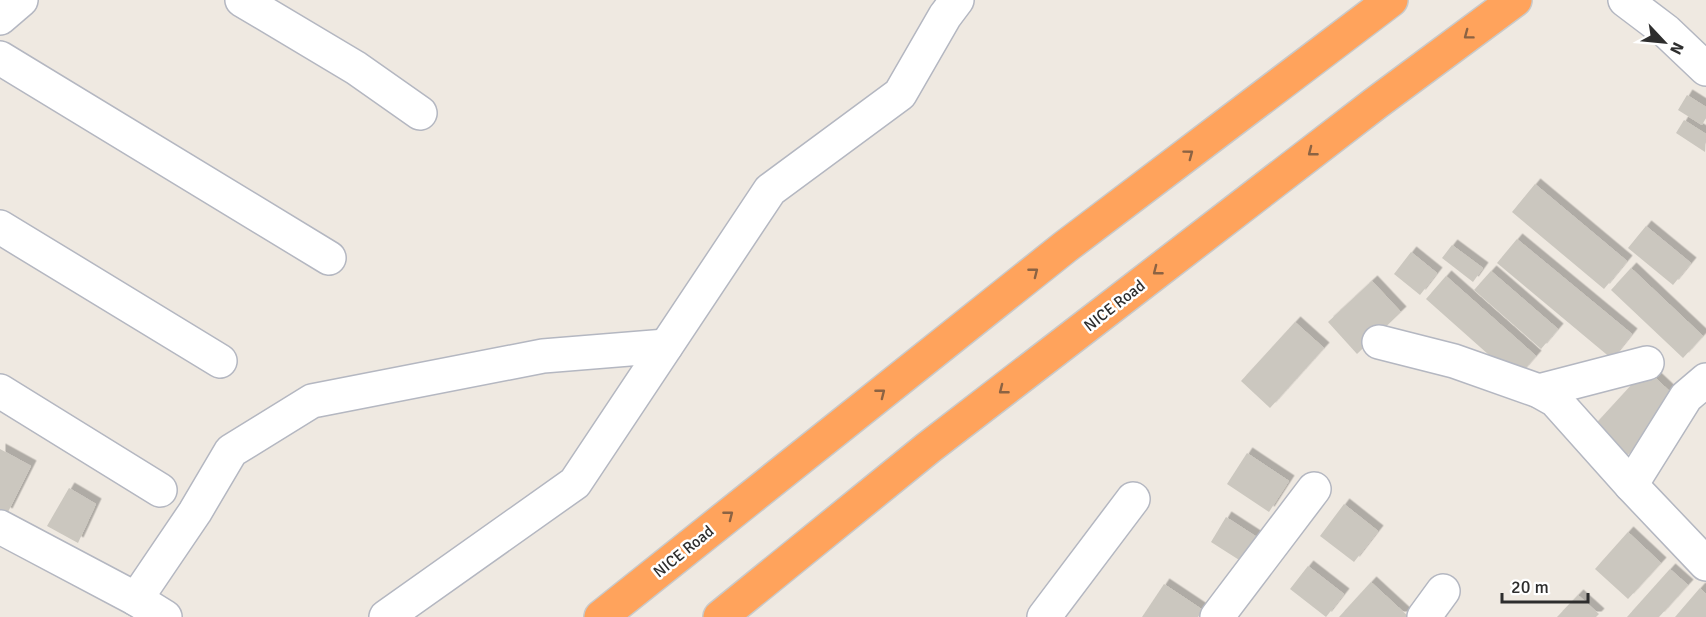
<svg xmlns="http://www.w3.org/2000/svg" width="1706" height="617" font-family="Signika,sans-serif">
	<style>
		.building { fill: #cbc7bf; filter: url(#shadow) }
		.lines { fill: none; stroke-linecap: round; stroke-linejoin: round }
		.minor-casing { stroke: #b4b7c1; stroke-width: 36 }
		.tertiary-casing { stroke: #b4b7c1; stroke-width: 36 }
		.motorway-casing { stroke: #c9c9c9; stroke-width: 36 }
		.minor { stroke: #fff; stroke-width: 33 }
		.tertiary { stroke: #fff; stroke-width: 33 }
		.motorway { stroke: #ffa35c; stroke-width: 33 }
		.oneway { stroke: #8c6343 }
		.labels { text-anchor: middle; stroke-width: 5; stroke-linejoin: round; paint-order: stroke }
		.street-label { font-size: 16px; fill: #2e2e2e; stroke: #fff }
	</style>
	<defs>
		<filter id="shadow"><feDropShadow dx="5.5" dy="-5.5" stdDeviation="0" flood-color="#0004"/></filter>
	</defs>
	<rect width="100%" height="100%" fill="#efe9e1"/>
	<g class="building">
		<path d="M1687,95L1706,107V118L1702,125L1678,110Z"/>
		<path d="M1684,120L1706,134L1705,152L1676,133Z"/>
		<path d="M1535,184L1627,261L1604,289L1512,212Z"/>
		<path d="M1646,226L1691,263L1673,285L1628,248Z"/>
		<path d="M1517,239L1632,334L1612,359L1497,263Z"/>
		<path d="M1452,245L1483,268L1473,282L1442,258Z"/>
		<path d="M1411,252L1437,273L1420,295L1394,274Z"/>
		<path d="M1631,268L1703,336L1683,358L1611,290Z"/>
		<path d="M1491,271L1558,329L1541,349L1474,290Z"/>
		<path d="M1446,276L1536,356L1516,379L1426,299Z"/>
		<path d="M1372,281L1401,312L1357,354L1328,322Z"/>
		<path d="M1295,322L1324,348L1270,408L1241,381Z"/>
		<path d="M1646,369L1678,399L1623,460L1590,430Z"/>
		<path d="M0,449L31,466L7,514L0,510Z"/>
		<path d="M1247,453L1289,481L1269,512L1227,484Z"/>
		<path d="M69,488L96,504L78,543L47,526Z"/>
		<path d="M1344,504L1378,531L1354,562L1320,536Z"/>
		<path d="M1226,517L1263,541L1247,565L1211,542Z"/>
		<path d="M1628,532L1661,563L1628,599L1595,569Z"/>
		<path d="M1308,566L1344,594L1326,617L1290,589Z"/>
		<path d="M1670,569L1688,585L1659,617H1627Z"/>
		<path d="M1371,582L1409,617H1339Z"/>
		<path d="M1164,584L1203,610L1198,617H1142Z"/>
		<path d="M1700,588L1706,594V617H1675Z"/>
		<path d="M1578,595L1599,614L1596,617H1557Z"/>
	</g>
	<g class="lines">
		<defs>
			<g id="minor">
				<path d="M242,0L356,68L420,113"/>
				<path d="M0,18L21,0"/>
				<path d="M0,58L329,258"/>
				<path d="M0,227L220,361"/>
				<path d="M1379,342L1454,361L1539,391L1555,400L1631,485L1706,564"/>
				<path d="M0,391L160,490"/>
				<path d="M1539,391L1647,363"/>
				<path d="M1631,485L1686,397L1706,380"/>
				<path d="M0,527L136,599L165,617"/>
				<path d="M136,599L195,512L231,451L312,401L543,356L666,346"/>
				<path d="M386,617L575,483L770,190L900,94L945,16L957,0"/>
				<path d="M1044,617L1133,499"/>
				<path d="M1217,617L1314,489"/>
				<path d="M1424,617L1443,591"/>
			</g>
			<path id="tertiary" d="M1625,0L1666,31L1706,69"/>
			<g id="motorway">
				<path d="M601,617L1065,247L1391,0"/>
				<path d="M720,617L928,448L1376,103L1515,0"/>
			</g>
		</defs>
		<use href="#minor" class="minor-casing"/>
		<use href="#tertiary" class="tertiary-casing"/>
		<use href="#motorway" class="motorway-casing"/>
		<use href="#minor" class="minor"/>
		<use href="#tertiary" class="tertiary"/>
		<use href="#motorway" class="motorway"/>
	</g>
	<defs><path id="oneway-chevron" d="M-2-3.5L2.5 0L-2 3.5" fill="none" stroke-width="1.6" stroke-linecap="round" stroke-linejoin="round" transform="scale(1.5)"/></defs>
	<g class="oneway">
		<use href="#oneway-chevron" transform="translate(1468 35) rotate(143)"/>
		<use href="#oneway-chevron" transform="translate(1312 152) rotate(142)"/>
		<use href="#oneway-chevron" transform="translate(1189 154) rotate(-37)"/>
		<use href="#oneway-chevron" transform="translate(1157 271) rotate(142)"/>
		<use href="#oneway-chevron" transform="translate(1034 272) rotate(-38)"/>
		<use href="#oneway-chevron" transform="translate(1003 390) rotate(142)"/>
		<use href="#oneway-chevron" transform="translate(881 393) rotate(-38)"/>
		<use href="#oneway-chevron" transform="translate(729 515) rotate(-38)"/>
	</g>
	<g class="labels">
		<g class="street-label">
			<text transform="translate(1114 305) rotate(-38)" y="6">NICE Road</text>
			<text transform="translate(683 551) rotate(-39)" y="6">NICE Road</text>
		</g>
	</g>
	<g transform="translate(1664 42) rotate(116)" stroke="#ffffff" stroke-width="4.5" paint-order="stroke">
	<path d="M0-4.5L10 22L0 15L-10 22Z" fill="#2e2e2e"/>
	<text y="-9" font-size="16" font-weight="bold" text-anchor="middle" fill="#2e2e2e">N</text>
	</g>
	<path d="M1502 593v9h86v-9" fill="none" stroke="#2e2e2e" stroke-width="3"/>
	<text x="1511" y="593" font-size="18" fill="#2e2e2e" stroke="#ffffff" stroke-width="4.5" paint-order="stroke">20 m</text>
</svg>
